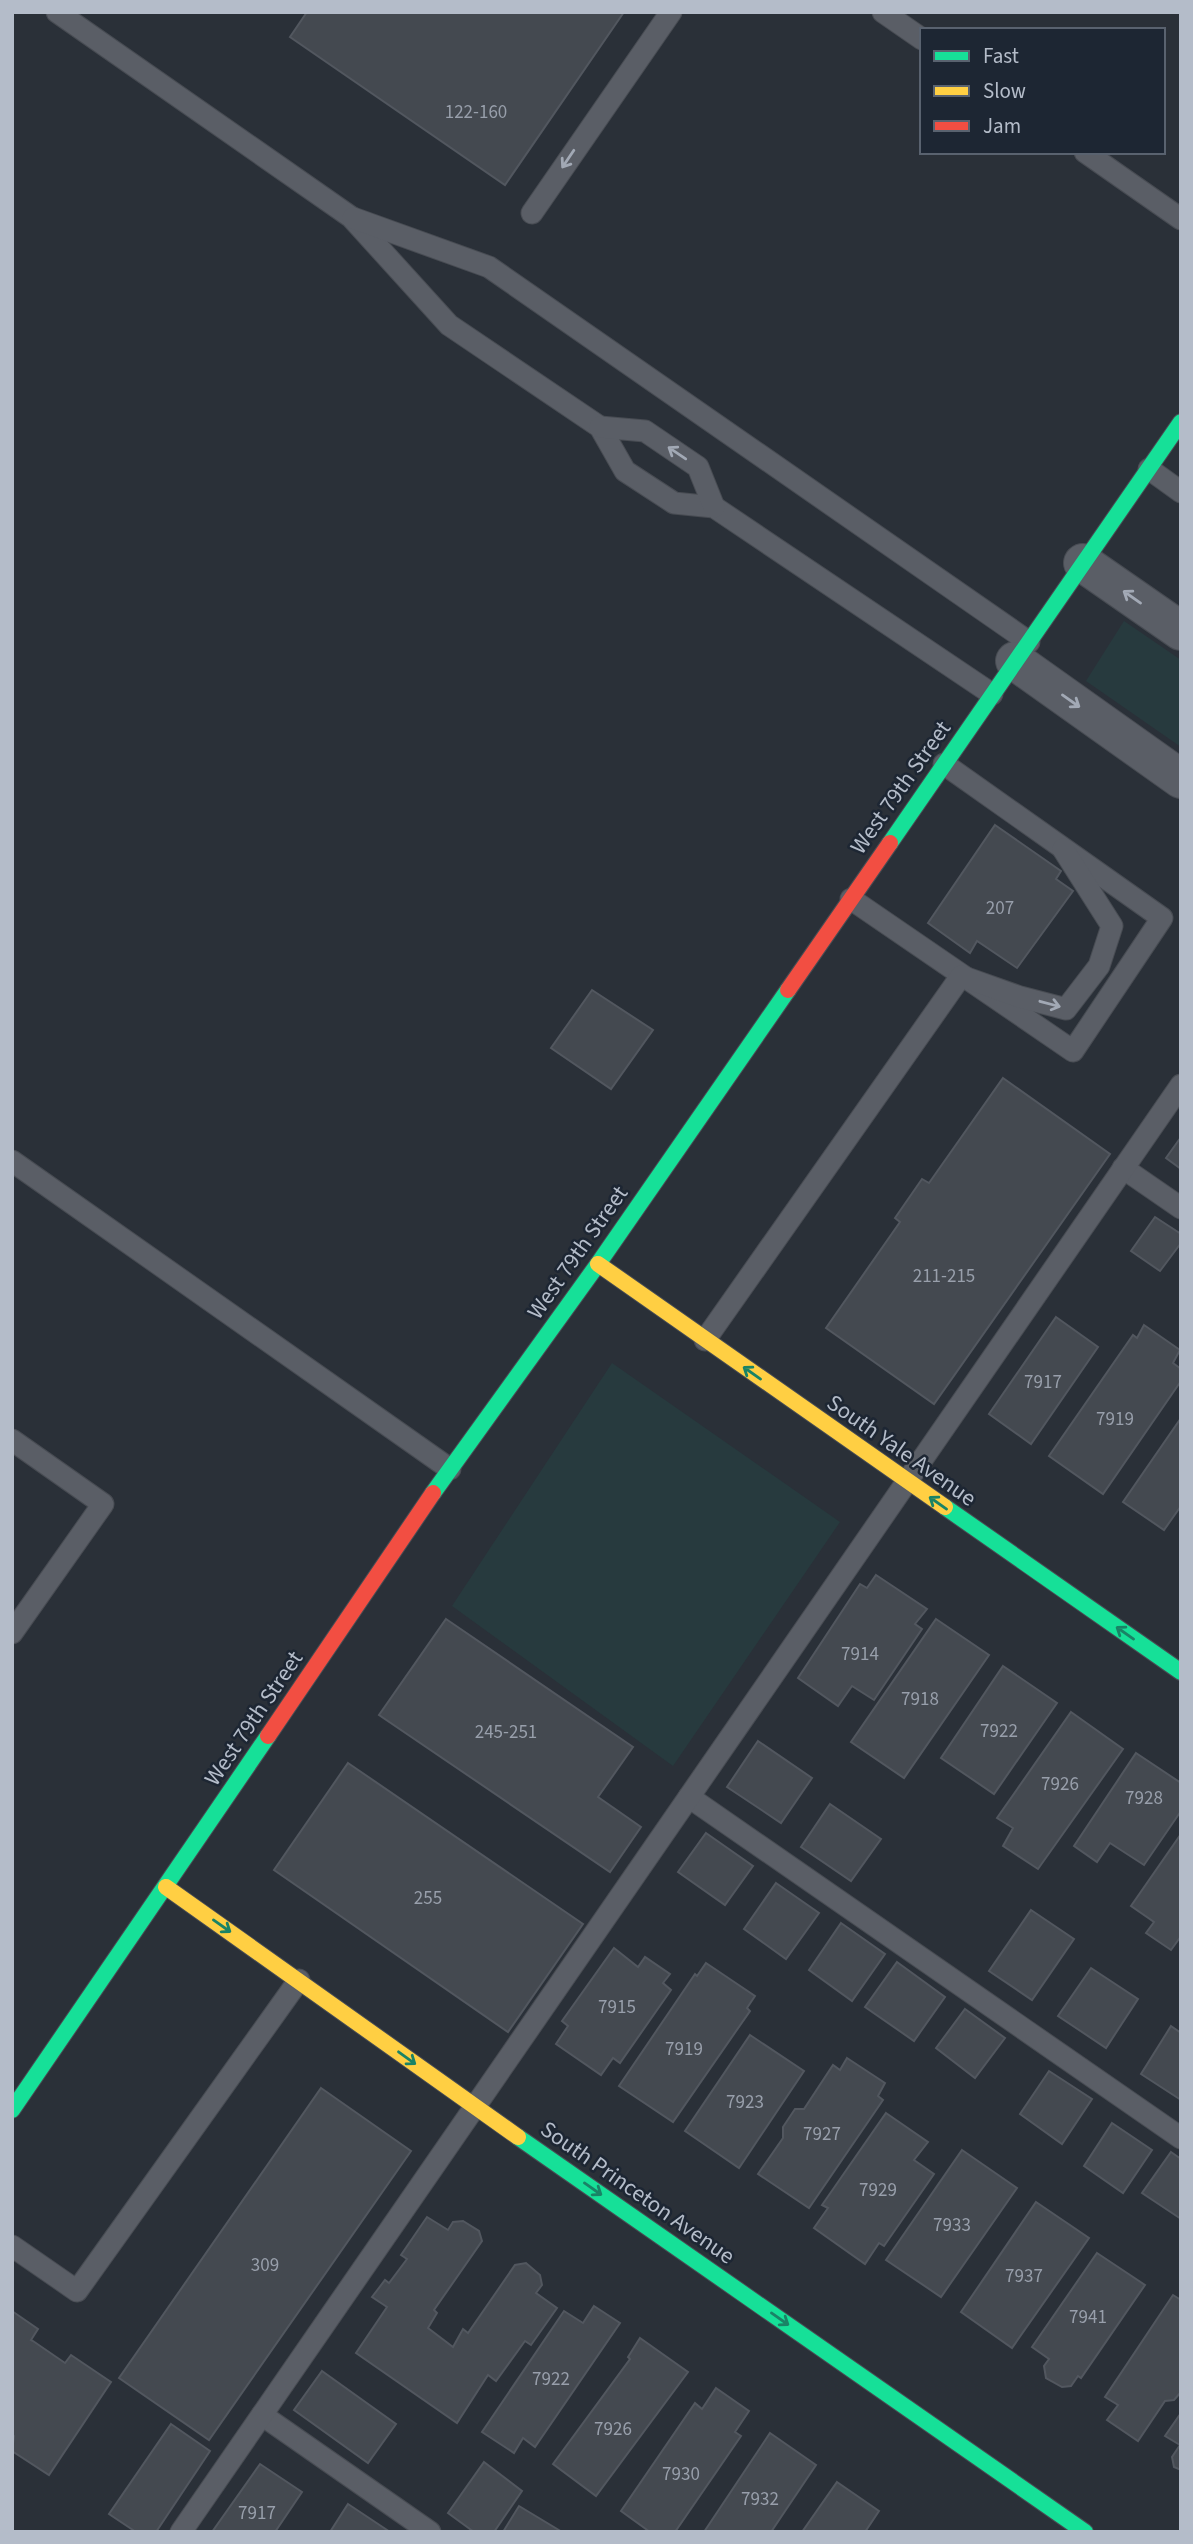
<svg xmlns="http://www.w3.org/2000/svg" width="1193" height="2544" font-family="'Source Sans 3',sans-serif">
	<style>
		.green { fill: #273a3e }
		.building { fill: #444950; stroke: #52575f; stroke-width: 2 }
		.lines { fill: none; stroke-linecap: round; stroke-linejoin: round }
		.lane-casing { stroke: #484c53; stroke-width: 23 }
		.street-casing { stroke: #484c53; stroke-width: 40 }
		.fast-casing { stroke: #484c53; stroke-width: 18 }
		.slow-casing { stroke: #484c53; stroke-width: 18 }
		.jam-casing { stroke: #484c53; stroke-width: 18 }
		.lane { stroke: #5a5e66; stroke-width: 21 }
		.street { stroke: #5a5e66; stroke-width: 38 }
		.fast { stroke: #16e098; stroke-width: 16 }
		.slow { stroke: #ffcf43; stroke-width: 16 }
		.jam { stroke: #f24e42; stroke-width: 16 }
		.oneway { stroke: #a2a9b5 }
		.oneway2 { stroke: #1a8366 }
		.labels { text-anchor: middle; stroke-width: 5; stroke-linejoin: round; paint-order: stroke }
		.number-label { font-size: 19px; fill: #989fab }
		.street-label { font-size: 23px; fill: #b4bcc9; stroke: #1d2633 }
	</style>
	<rect width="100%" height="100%" fill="#2a3038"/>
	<g class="green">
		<path d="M1124,621L1181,660V747L1086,681Z"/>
		<path d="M612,1363L840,1522L673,1766L452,1606Z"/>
	</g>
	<g class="building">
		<path d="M307,12H624L505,185L290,37Z"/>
		<path d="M995,825L1061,871L1056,879L1073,891L1017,968L977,941L970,953L928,923Z"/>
		<path d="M592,990L653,1030L611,1089L551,1048Z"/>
		<path d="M1003,1078L1110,1154L934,1404L826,1328L900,1222L895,1218L922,1179L929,1183Z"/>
		<path d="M1181,1137V1169L1166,1158Z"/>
		<path d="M1155,1217L1181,1234V1243L1160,1271L1131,1251Z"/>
		<path d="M1056,1317L1098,1347L1031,1444L989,1414Z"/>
		<path d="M1144,1325L1180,1350L1173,1363L1181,1369V1381L1103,1494L1049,1456L1133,1335L1137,1338Z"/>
		<path d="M1181,1418V1506L1164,1530L1123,1502Z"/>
		<path d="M876,1575L927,1609L915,1624L922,1629L874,1700L852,1686L838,1706L798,1678L860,1584L867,1588Z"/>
		<path d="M446,1619L633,1747L598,1797L641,1827L610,1872L379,1715Z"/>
		<path d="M936,1619L989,1655L904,1778L851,1742Z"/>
		<path d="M1003,1666L1057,1703L994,1794L941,1758Z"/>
		<path d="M1071,1712L1123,1749L1038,1869L1003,1846L1013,1828L997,1818Z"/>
		<path d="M758,1741L812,1778L781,1823L727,1787Z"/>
		<path d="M1136,1753L1181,1783V1811L1144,1865L1110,1843L1097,1862L1074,1846Z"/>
		<path d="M348,1763L583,1924L508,2032L274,1870Z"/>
		<path d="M830,1804L881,1839L851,1881L801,1847Z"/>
		<path d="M706,1833L753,1866L725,1905L678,1872Z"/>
		<path d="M1181,1834V1941L1179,1939L1171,1950L1146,1933L1154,1922L1131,1906Z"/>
		<path d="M776,1883L819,1913L786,1959L744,1929Z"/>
		<path d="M1031,1910L1074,1939L1032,2000L989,1971Z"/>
		<path d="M841,1923L885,1954L852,2001L809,1970Z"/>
		<path d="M614,1948L638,1967L645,1957L670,1974L663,1983L671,1990L620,2063L613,2058L601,2075L556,2044L568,2026L562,2021Z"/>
		<path d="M897,1962L945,1997L914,2041L865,2007Z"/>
		<path d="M706,1963L755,1996L747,2008L750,2011L673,2122L619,2086L695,1974L697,1976Z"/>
		<path d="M1091,1968L1138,1999L1106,2048L1058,2016Z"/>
		<path d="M965,2009L1005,2038L975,2078L936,2048Z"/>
		<path d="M1171,2026L1181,2033V2100L1141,2074Z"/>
		<path d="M750,2035L804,2071L739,2168L685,2131Z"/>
		<path d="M847,2058L885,2083L878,2096L883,2100L809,2208L758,2174L783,2138V2127L795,2109H804L833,2065L840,2070Z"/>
		<path d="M1049,2071L1092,2099L1062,2144L1020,2114Z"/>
		<path d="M321,2088L411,2151L209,2440L119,2378Z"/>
		<path d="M886,2113L928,2142L914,2160L934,2174L884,2246L879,2243L865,2264L814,2228L828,2208L822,2205Z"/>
		<path d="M1112,2123L1152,2150L1123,2193L1084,2166Z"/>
		<path d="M962,2150L1017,2188L941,2297L886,2260Z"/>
		<path d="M1171,2152L1181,2159V2219L1142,2193Z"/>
		<path d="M1036,2202L1089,2238L1012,2348L961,2312Z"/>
		<path d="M427,2217L448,2230L453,2222L463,2221L479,2231L482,2241L434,2310L437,2313L428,2328L453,2347L463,2329L468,2333L515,2265L526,2263L540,2275L542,2285L536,2293L557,2308L531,2345L525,2341L496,2381L488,2375L457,2423L356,2353L387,2307L372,2297L385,2280L389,2283L407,2259L401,2255Z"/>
		<path d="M1097,2253L1145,2285L1081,2378L1078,2376L1071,2386L1062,2387L1046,2378L1044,2366L1049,2359L1032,2347Z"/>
		<path d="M1173,2295L1181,2300V2392L1174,2400L1165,2401L1138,2441L1107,2420L1118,2405L1105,2397Z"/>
		<path d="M594,2306L620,2323L535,2447L523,2438L514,2453L482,2432L564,2311L583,2323Z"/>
		<path d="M12,2311L38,2329L31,2340L33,2341L65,2363L71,2355L111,2382L49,2475L12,2451L14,2436L12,2434Z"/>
		<path d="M640,2338L688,2372L596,2496L553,2464L630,2359L628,2357Z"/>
		<path d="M322,2371L396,2424L368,2463L294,2410Z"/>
		<path d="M716,2388L749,2411L735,2432L741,2436L675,2532H650L621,2511L695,2403L702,2409Z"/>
		<path d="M1181,2413V2470L1174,2467L1172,2457L1180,2445L1165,2436Z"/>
		<path d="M171,2424L210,2451L156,2532H136L109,2514Z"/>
		<path d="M770,2433L816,2465L771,2532H704Z"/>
		<path d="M484,2462L522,2491L494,2532H474L448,2513Z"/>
		<path d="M260,2464L302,2492L275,2532H212Z"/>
		<path d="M837,2482L879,2511L865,2532H802Z"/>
		<path d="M348,2504L390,2532H330Z"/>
		<path d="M519,2506L562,2532H503Z"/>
	</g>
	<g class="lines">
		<defs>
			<g id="lane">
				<path d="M57,12L351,217L449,325L600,427L625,471L674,503L714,507L992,694"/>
				<path d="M883,12L922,39"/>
				<path d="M1085,152L1181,219"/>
				<path d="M532,213L671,12"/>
				<path d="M353,218L489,267L1029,642"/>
				<path d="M600,427L645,431L698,467L714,507"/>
				<path d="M1149,469L1181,492"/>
				<path d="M851,899L1073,1051L1162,918L944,764"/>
				<path d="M12,1161L450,1469"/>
				<path d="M1123,1168L1181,1208"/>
				<path d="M705,1340L961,976L1020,997L1066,1009L1099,966L1112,926L1063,849"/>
				<path d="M12,1440L103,1504L12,1633"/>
				<path d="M689,1797L1181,2138"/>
				<path d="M12,2246L77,2291L299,1980"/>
				<path d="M262,2415L430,2532"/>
				<path d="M181,2532L1181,1085"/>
			</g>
			<g id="street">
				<path d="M1083,563L1181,631"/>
				<path d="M1015,661L1181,779"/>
			</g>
			<g id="fast">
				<path d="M890,843L1181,422"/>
				<path d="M433,1493L598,1264L788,990"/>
				<path d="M945,1507L1181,1672"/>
				<path d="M12,2110L268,1736"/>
				<path d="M518,2137L1085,2532"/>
			</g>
			<g id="slow">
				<path d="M598,1264L945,1507"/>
				<path d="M166,1887L518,2137"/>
			</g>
			<g id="jam">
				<path d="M788,990L890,843"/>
				<path d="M268,1736L433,1493"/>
			</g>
		</defs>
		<use href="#lane" class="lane-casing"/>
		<use href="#street" class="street-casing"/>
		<use href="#fast" class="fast-casing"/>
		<use href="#slow" class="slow-casing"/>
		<use href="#jam" class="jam-casing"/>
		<use href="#lane" class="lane"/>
		<use href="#street" class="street"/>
		<use href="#fast" class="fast"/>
		<use href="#slow" class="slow"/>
		<use href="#jam" class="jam"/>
	</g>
	<defs><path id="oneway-shaft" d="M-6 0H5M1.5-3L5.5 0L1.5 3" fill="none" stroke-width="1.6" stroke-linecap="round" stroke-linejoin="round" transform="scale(1.75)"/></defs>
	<g class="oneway">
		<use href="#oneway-shaft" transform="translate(568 159) rotate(124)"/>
		<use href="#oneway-shaft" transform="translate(677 453) rotate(-146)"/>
		<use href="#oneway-shaft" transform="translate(1132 597) rotate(-145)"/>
		<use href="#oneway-shaft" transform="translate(1071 701) rotate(35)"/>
		<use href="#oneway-shaft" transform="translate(1050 1004) rotate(15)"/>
	</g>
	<g class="oneway2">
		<use href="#oneway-shaft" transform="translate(752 1373) rotate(-145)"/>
		<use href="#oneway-shaft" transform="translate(938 1503) rotate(-145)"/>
		<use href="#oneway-shaft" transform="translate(1125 1633) rotate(-145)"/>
		<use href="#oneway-shaft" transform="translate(222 1926) rotate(35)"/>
		<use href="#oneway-shaft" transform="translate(407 2058) rotate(36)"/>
		<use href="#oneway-shaft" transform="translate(593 2189) rotate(35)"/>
		<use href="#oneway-shaft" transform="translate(780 2319) rotate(35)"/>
	</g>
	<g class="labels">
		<g class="number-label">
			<text x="476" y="118">122-160</text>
			<text x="1000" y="914">207</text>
			<text x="944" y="1282">211-215</text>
			<text x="1043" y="1388">7917</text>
			<text x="1115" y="1425">7919</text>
			<text x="860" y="1660">7914</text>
			<text x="920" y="1705">7918</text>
			<text x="999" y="1737">7922</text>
			<text x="506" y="1738">245-251</text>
			<text x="1060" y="1790">7926</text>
			<text x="1144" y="1804">7928</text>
			<text x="428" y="1904">255</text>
			<text x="617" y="2013">7915</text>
			<text x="684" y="2055">7919</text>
			<text x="745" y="2108">7923</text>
			<text x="822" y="2140">7927</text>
			<text x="878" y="2196">7929</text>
			<text x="952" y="2231">7933</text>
			<text x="265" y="2271">309</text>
			<text x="1024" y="2282">7937</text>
			<text x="1088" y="2323">7941</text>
			<text x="551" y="2385">7922</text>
			<text x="613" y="2435">7926</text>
			<text x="681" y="2480">7930</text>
			<text x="760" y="2505">7932</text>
			<text x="257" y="2519">7917</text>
		</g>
		<g class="street-label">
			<text transform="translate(900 787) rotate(-55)" y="8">West 79th Street</text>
			<text transform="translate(577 1252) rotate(-55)" y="8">West 79th Street</text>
			<text transform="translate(902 1450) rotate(35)" y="8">South Yale Avenue</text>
			<text transform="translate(253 1718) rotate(-56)" y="8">West 79th Street</text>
			<text transform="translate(638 2192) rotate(35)" y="8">South Princeton Avenue</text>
		</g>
	</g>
	<rect width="1193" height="2544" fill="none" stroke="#b4bcc9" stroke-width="28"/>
	<rect x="920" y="28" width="245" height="126" fill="#1d2633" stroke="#59626f" stroke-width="2"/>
	<rect x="934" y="51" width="35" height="10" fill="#16e098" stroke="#59626f" stroke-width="2"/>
	<text x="983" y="63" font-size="21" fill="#b4bcc9">Fast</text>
	<rect x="934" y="86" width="35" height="10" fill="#ffcf43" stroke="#59626f" stroke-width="2"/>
	<text x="983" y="98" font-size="21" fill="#b4bcc9">Slow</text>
	<rect x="934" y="121" width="35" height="10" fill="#f24e42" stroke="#59626f" stroke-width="2"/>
	<text x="983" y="133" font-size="21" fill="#b4bcc9">Jam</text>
</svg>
